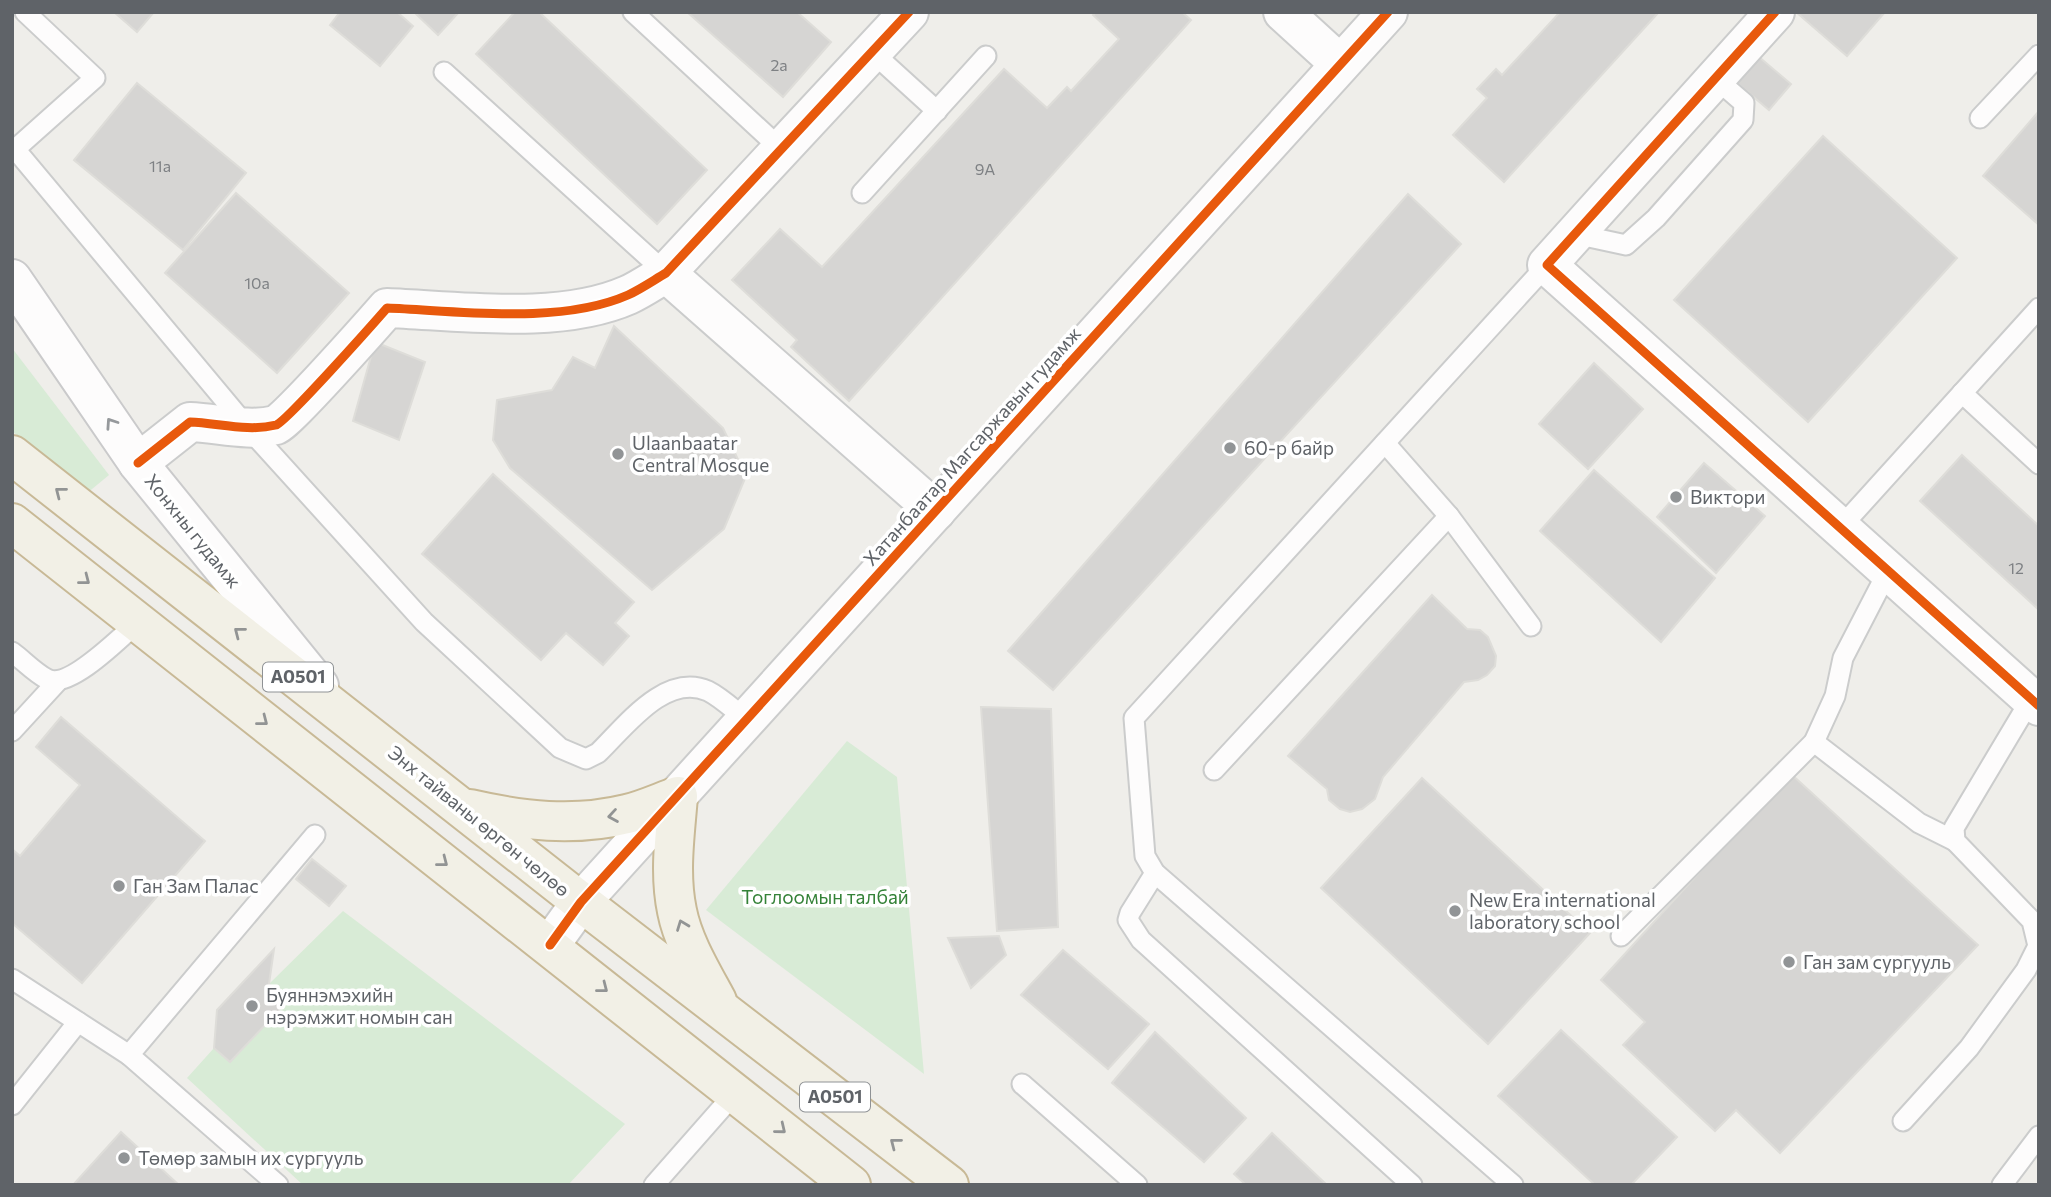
<svg xmlns="http://www.w3.org/2000/svg" width="2051" height="1197" font-family="Commissioner,sans-serif">
	<style>
		.green { fill: #d8ebd6 }
		.building { fill: #d6d5d3; stroke: #deddd9; stroke-width: 2 }
		.lines { fill: none; stroke-linecap: round; stroke-linejoin: round }
		.service-casing { stroke: #cbcccc; stroke-width: 23 }
		.minor-casing { stroke: #cbcccc; stroke-width: 42 }
		.tertiary-casing { stroke: #cbcccc; stroke-width: 42 }
		.secondary-casing { stroke: #cacacb; stroke-width: 42 }
		.trunk-casing { stroke: #c8b996; stroke-width: 42 }
		.service { stroke: #fdfcfc; stroke-width: 19 }
		.minor { stroke: #fdfcfc; stroke-width: 38 }
		.tertiary { stroke: #fdfcfc; stroke-width: 38 }
		.secondary { stroke: #fdfcfc; stroke-width: 38 }
		.trunk { stroke: #f2f0e6; stroke-width: 38 }
		.cycleway-casing { stroke: #fff; stroke-width: 13 }
		.cycleway { stroke: #e8590c; stroke-width: 9 }
		.oneway { stroke: #96999c }
		.oneway2 { stroke: #929494 }
		.poi-dot { fill: #919496; stroke: #fff; stroke-width: 2.5 }
		.labels { text-anchor: middle; stroke-width: 7; stroke-linejoin: round; paint-order: stroke }
		.number-label { font-size: 16px; fill: #7e8184 }
		.shield { fill: #fff; stroke: #8f9295; stroke-width: 2 }
		.shield-label { font-size: 18px; font-weight: bold; fill: #5f6368 }
		.poi-label { font-size: 19px; fill: #5f6368; stroke: #fff; text-anchor: start }
		.street-label { font-size: 19px; fill: #5f6368; stroke: #fff }
		.park-label { font-size: 19px; fill: #348238; stroke: #fff }
	</style>
	<rect width="100%" height="100%" fill="#efeeea"/>
	<g class="green">
		<path d="M12,348L109,475L86,494L12,431Z"/>
		<path d="M847,741L897,777L924,1074L706,910Z"/>
		<path d="M343,911L625,1124L568,1185H303L187,1078L214,1048L230,1062L287,1002L269,984Z"/>
	</g>
	<g class="building">
		<path d="M114,12H154L137,32Z"/>
		<path d="M340,12H397L413,26L380,66L330,25Z"/>
		<path d="M414,12H459L438,35Z"/>
		<path d="M515,12H539L707,170L657,224L476,54Z"/>
		<path d="M687,12H797L831,42L783,97Z"/>
		<path d="M1096,12H1182L1191,20L849,401L791,347L797,340L732,280L780,229L822,267L1004,69L1047,108L1067,87L1071,91L1119,39L1093,15Z"/>
		<path d="M1560,12H1659L1504,182L1453,135L1487,98L1477,89L1496,69L1502,75Z"/>
		<path d="M1796,12H1885L1847,56Z"/>
		<path d="M1752,51L1791,84L1769,110L1730,77Z"/>
		<path d="M137,83L246,173L183,250L74,160Z"/>
		<path d="M2039,111V225L1983,176Z"/>
		<path d="M1823,136L1957,258L1808,422L1674,300Z"/>
		<path d="M236,193L349,293L277,373L165,273Z"/>
		<path d="M1408,194L1461,244L1053,690L1008,651Z"/>
		<path d="M614,326L723,428L746,476L724,529L652,590L510,468L493,440L497,400L552,390L573,357L595,368Z"/>
		<path d="M375,342L425,362L399,440L353,421Z"/>
		<path d="M1594,363L1643,409L1588,469L1539,424Z"/>
		<path d="M1962,455L2039,526V610L1920,501Z"/>
		<path d="M1704,463L1765,516L1716,573L1657,517Z"/>
		<path d="M1594,470L1715,578L1661,642L1540,531Z"/>
		<path d="M493,474L634,602L615,623L629,636L603,665L566,633L541,660L422,554Z"/>
		<path d="M1432,595L1467,629L1480,630L1488,637L1496,656L1495,666L1487,675L1478,680L1464,682L1383,777L1375,799L1362,809L1350,812L1340,809L1329,800L1327,789L1288,756Z"/>
		<path d="M981,707L1051,709L1058,927L997,931Z"/>
		<path d="M61,717L205,841L82,983L12,923V849L20,856L80,785L36,747Z"/>
		<path d="M1790,773L1978,945L1780,1153L1736,1110L1715,1131L1623,1045L1645,1022L1601,980Z"/>
		<path d="M1422,778L1590,933L1488,1044L1321,888Z"/>
		<path d="M312,859L346,886L329,906L296,879Z"/>
		<path d="M999,936L1006,955L971,988L948,938Z"/>
		<path d="M274,949L269,984L287,1002L230,1062L214,1048L217,1010Z"/>
		<path d="M1063,950L1149,1024L1108,1069L1021,995Z"/>
		<path d="M1561,1030L1677,1137L1631,1185H1595L1498,1096Z"/>
		<path d="M1155,1032L1246,1118L1204,1162L1112,1083Z"/>
		<path d="M121,1132L179,1185H73Z"/>
		<path d="M1272,1133L1327,1185H1246L1234,1174Z"/>
	</g>
	<g class="lines">
		<defs>
			<g id="service">
				<path d="M633,12L782,150"/>
				<path d="M871,51L937,111"/>
				<path d="M444,72L666,273"/>
				<path d="M1980,118L2039,55"/>
				<path d="M15,149L248,428L424,622L560,748L586,759L598,753C625,727 665,672 708,691C722,698 735,711 747,720"/>
				<path d="M12,152L95,78L25,12"/>
				<path d="M862,193L986,56"/>
				<path d="M1575,234L1626,245L1656,218L1743,120L1744,103L1715,78"/>
				<path d="M1962,393L2039,464"/>
				<path d="M1385,443L1449,516L1531,626"/>
				<path d="M1840,528L2039,308"/>
				<path d="M12,652C23,660 35,673 47,679C69,690 121,637 138,622"/>
				<path d="M12,731L57,682"/>
				<path d="M1814,742L1919,823L1955,841"/>
				<path d="M1214,770L1449,516"/>
				<path d="M1155,873L1130,913L1128,920L1141,940L1412,1185"/>
				<path d="M1621,936L1814,742L1835,696L1843,658L1888,571"/>
				<path d="M12,979L129,1055"/>
				<path d="M1022,1084L1137,1185"/>
				<path d="M12,1105L78,1022"/>
				<path d="M1903,1121L1969,1048L2026,970L2038,946L2032,921L1955,841L1954,828L2031,699"/>
				<path d="M278,1185L129,1055L315,835"/>
				<path d="M654,1185L735,1093"/>
				<path d="M1513,1185L1155,873L1145,856L1134,718L1547,265"/>
				<path d="M2002,1185L2039,1136"/>
			</g>
			<g id="minor">
				<path d="M1283,12L1340,64"/>
				<path d="M1775,12L1547,265L2039,706"/>
				<path d="M666,273L936,511"/>
				<path d="M138,463L190,422C218,423 248,432 276,425C286,422 373,324 387,308C461,311 560,325 628,295C641,289 654,280 666,273L909,12"/>
			</g>
			<path id="tertiary" d="M550,945L581,902L1388,12"/>
			<path id="secondary" d="M12,279L138,463L319,686"/>
			<g id="trunk">
				<path d="M12,455L581,902L949,1185"/>
				<path d="M12,523L851,1185"/>
				<path d="M470,809C522,821 574,827 627,814C644,810 661,802 678,796C675,835 669,873 677,911C683,942 702,973 717,1001"/>
			</g>
		</defs>
		<use href="#service" class="service-casing"/>
		<use href="#minor" class="minor-casing"/>
		<use href="#tertiary" class="tertiary-casing"/>
		<use href="#secondary" class="secondary-casing"/>
		<use href="#trunk" class="trunk-casing"/>
		<use href="#service" class="service"/>
		<use href="#minor" class="minor"/>
		<use href="#tertiary" class="tertiary"/>
		<use href="#secondary" class="secondary"/>
		<use href="#trunk" class="trunk"/>
		<defs>
			<g id="cycleway">
				<path d="M1775,12L1547,265L2039,706"/>
				<path d="M138,463L190,422C218,423 248,432 276,425C286,422 373,324 387,308C461,311 560,325 628,295C641,289 654,280 666,273L909,12"/>
				<path d="M550,945L581,902L1388,12"/>
			</g>
		</defs>
		<use href="#cycleway" class="cycleway-casing"/>
		<use href="#cycleway" class="cycleway"/>
	</g>
	<defs><path id="oneway-chevron" d="M-2-3.5L2.5 0L-2 3.5" fill="none" stroke-width="1.6" stroke-linecap="round" stroke-linejoin="round" transform="scale(1.75)"/></defs>
	<use class="oneway" href="#oneway-chevron" transform="translate(111 423) rotate(-124)"/>
	<g class="oneway2">
		<use href="#oneway-chevron" transform="translate(60 492) rotate(-142)"/>
		<use href="#oneway-chevron" transform="translate(85 580) rotate(38)"/>
		<use href="#oneway-chevron" transform="translate(239 632) rotate(-142)"/>
		<use href="#oneway-chevron" transform="translate(263 721) rotate(38)"/>
		<use href="#oneway-chevron" transform="translate(613 816) rotate(171)"/>
		<use href="#oneway-chevron" transform="translate(443 862) rotate(38)"/>
		<use href="#oneway-chevron" transform="translate(682 925) rotate(-111)"/>
		<use href="#oneway-chevron" transform="translate(603 988) rotate(38)"/>
		<use href="#oneway-chevron" transform="translate(781 1129) rotate(39)"/>
		<use href="#oneway-chevron" transform="translate(895 1143) rotate(-142)"/>
	</g>
	<g class="poi-dot">
		<circle cx="1230" cy="448" r="7"/>
		<circle cx="618" cy="454" r="7"/>
		<circle cx="1676" cy="497" r="7"/>
		<circle cx="119" cy="886" r="7"/>
		<circle cx="1455" cy="911" r="7"/>
		<circle cx="1789" cy="962" r="7"/>
		<circle cx="252" cy="1006" r="7"/>
		<circle cx="124" cy="1158" r="7"/>
	</g>
	<g class="labels">
		<g class="number-label">
			<text x="779" y="71">2а</text>
			<text x="160" y="172">11а</text>
			<text x="985" y="175">9A</text>
			<text x="257" y="289">10а</text>
			<text x="2016" y="574">12</text>
		</g>
		<g class="shield">
			<rect x="263" y="662.5" width="70" height="29" rx="5"/>
			<rect x="800" y="1082.5" width="70" height="29" rx="5"/>
		</g>
		<g class="shield-label">
			<text x="298" y="683">A0501</text>
			<text x="835" y="1103">A0501</text>
		</g>
		<g class="poi-label">
			<text x="632" y="450">Ulaanbaatar<tspan x="632" dy="22">Central Mosque</tspan></text>
			<text x="1244" y="455">60-р байр</text>
			<text x="1690" y="504">Виктори</text>
			<text x="133" y="893">Ган Зам Палас</text>
			<text x="1469" y="907">New Era international<tspan x="1469" dy="22">laboratory school</tspan></text>
			<text x="1803" y="969">Ган зам сургууль</text>
			<text x="266" y="1002">Буяннэмэхийн<tspan x="266" dy="22">нэрэмжит номын сан</tspan></text>
			<text x="138" y="1165">Төмөр замын их сургууль</text>
		</g>
		<g class="street-label">
			<text transform="translate(972 446) rotate(-48)" y="7">Хатанбаатар Магсаржавын гудамж</text>
			<text transform="translate(193 531) rotate(51)" y="7">Хонхны гудамж</text>
			<text transform="translate(479 821) rotate(39)" y="7">Энх тайваны өргөн чөлөө</text>
		</g>
		<g class="park-label">
			<text x="825" y="904">Тоглоомын талбай</text>
		</g>
	</g>
	<rect width="2051" height="1197" fill="none" stroke="#5f6368" stroke-width="28"/>
</svg>
